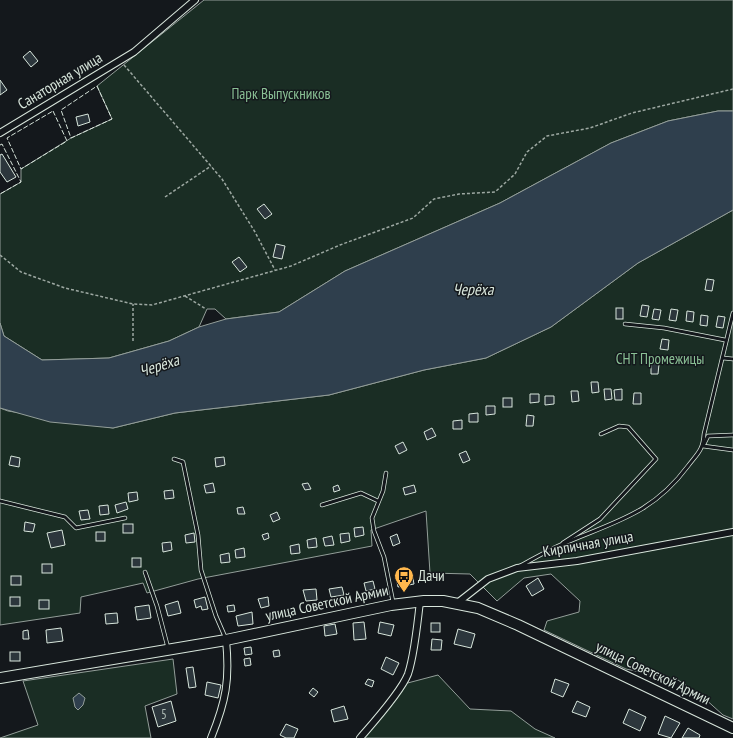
<svg xmlns="http://www.w3.org/2000/svg" width="733" height="738" font-family="'PT Sans Narrow',sans-serif">
	<style>
		.green { fill: #1a2d24; stroke: #939e99 }
		.water { fill: #2f3f4d; stroke: #939e99 }
		.building { fill: #2c363c; stroke: #d8e6dc }
		.lines { fill: none; stroke-linecap: round; stroke-linejoin: round }
		.lane-casing { stroke: #d8e6dc; stroke-width: 4.5 }
		.street-casing { stroke: #d8e6dc; stroke-width: 8 }
		.primary-casing { stroke: #d8e6dc; stroke-width: 12 }
		.path { stroke: #9da8a2; stroke-width: 1.5; stroke-dasharray: 3 2; stroke-linecap: butt }
		.lane { stroke: #14181c; stroke-width: 3 }
		.street { stroke: #14181c; stroke-width: 6 }
		.primary { stroke: #14181c; stroke-width: 10 }
		.fence { stroke: #d8e6dc; stroke-width: 1; stroke-dasharray: 5 2; stroke-linecap: butt }
		.labels { text-anchor: middle; stroke-width: 3; stroke-linejoin: round; paint-order: stroke }
		.number-label { font-size: 13px; fill: #adbab4 }
		.street-label { font-size: 15px; fill: #d8e6dc; stroke: #14181c }
		.park-label { font-size: 15px; fill: #8ac095; stroke: #14181c }
		.poi-label { font-size: 15px; fill: #d8e6dc; stroke: #14181c; text-anchor: start }
		.water-label { font-size: 16px; font-style: italic; fill: #d8e6dc; stroke: #14181c }
	</style>
	<rect width="100%" height="100%" fill="#14181c"/>
	<g class="green">
		<path d="M204,0H733V111H718L668,121L611,143L500,203L345,271L279,312L226,319L215,309H207L199,327L169,341L109,358L42,360L4,336L0,323V194L21,182V169L71,138L112,119L97,86Z"/>
		<path d="M733,210V719L723,715L703,697L678,680L626,669L544,630L547,621L579,612L580,601L551,574L524,578L497,601L470,574L430,573L426,511L371,530L372,546L198,579L147,593L143,583L81,597L80,613L0,625V408L8,411L113,428L175,413L329,395L424,370L486,358L551,327L638,263Z"/>
		<path d="M173,659L177,694L145,706L151,738H0L38,725L23,681Z"/>
		<path d="M438,675L470,709L511,711L535,729L555,738H359L400,685Z"/>
	</g>
	<g class="water">
		<path d="M718,111H733V210L638,263L551,327L486,358L424,370L329,395L175,413L113,428L50,422L0,408V323L4,336L42,360L109,358L169,341L199,327L226,319L279,312L345,271L500,203L611,143L668,121Z"/>
		<path d="M79,693L85,698L83,705L78,710L75,707L73,698Z"/>
	</g>
	<g class="building">
		<path d="M30,51L38,61L31,67L23,57Z"/>
		<path d="M0,80L7,90L0,95Z"/>
		<path d="M88,114L90,122L78,126L76,117Z"/>
		<path d="M2,154L16,177L7,182L0,172V155Z"/>
		<path d="M264,204L272,214L265,219L257,209Z"/>
		<path d="M276,244L285,246L282,259L273,257Z"/>
		<path d="M239,257L247,267L240,272L232,262Z"/>
		<path d="M707,279L714,280L712,291L705,290Z"/>
		<path d="M642,305L649,306L647,317L640,316Z"/>
		<rect x="616" y="308" width="7" height="11"/>
		<path d="M654,309L661,310L659,320L652,319Z"/>
		<path d="M671,309L678,310L676,321L669,320Z"/>
		<path d="M687,311L694,312L693,322L686,321Z"/>
		<path d="M701,315L708,316L707,326L700,325Z"/>
		<path d="M718,316L725,317L723,328L716,327Z"/>
		<path d="M662,339L669,340L668,350L660,349Z"/>
		<path d="M651,363L659,364L658,374H651Z"/>
		<path d="M591,382H598L599,392L592,393Z"/>
		<path d="M604,389H611L612,399L605,400Z"/>
		<path d="M622,389V400H615L614,390Z"/>
		<path d="M571,391H578L579,401L572,402Z"/>
		<path d="M634,393H641V404H633Z"/>
		<path d="M530,394H539V402L530,403Z"/>
		<path d="M545,396H554V404L545,405Z"/>
		<rect x="503" y="398" width="9" height="9"/>
		<path d="M486,406H495V414L486,415Z"/>
		<path d="M478,413V422H469V414Z"/>
		<path d="M527,415L534,416L533,426H526Z"/>
		<path d="M462,420V429H453V421Z"/>
		<path d="M432,428L436,436L427,440L424,432Z"/>
		<path d="M403,442L407,450L399,454L395,446Z"/>
		<path d="M466,451L470,460L463,463L459,454Z"/>
		<path d="M11,456L20,458L19,467L9,465Z"/>
		<path d="M224,457L225,465L216,467L215,458Z"/>
		<path d="M213,483L215,492L206,493L204,485Z"/>
		<path d="M308,483L311,489L305,490L302,484Z"/>
		<path d="M338,485L340,490L334,492L333,487Z"/>
		<path d="M414,485L416,492L405,495L403,488Z"/>
		<path d="M173,490L174,498L165,499L164,491Z"/>
		<path d="M137,492L138,500L129,502L128,493Z"/>
		<path d="M126,502L128,509L117,513L115,505Z"/>
		<path d="M108,505L109,514L100,515L99,506Z"/>
		<path d="M243,507L245,514H238L237,508Z"/>
		<path d="M88,510L90,519L81,520L79,511Z"/>
		<path d="M277,512L280,519L273,522L270,515Z"/>
		<path d="M25,522L35,524L33,532L24,531Z"/>
		<rect x="123" y="524" width="10" height="9"/>
		<path d="M363,527L364,535L355,537L354,528Z"/>
		<path d="M62,530L65,545L51,548L47,533Z"/>
		<rect x="96" y="532" width="9" height="9"/>
		<path d="M194,533L195,542L186,543L185,535Z"/>
		<path d="M268,533L269,538L264,540L262,535Z"/>
		<path d="M349,533L350,541L341,543L340,534Z"/>
		<path d="M397,534L400,543L393,546L390,537Z"/>
		<path d="M332,536L334,545L325,546L323,538Z"/>
		<path d="M316,538L317,547L308,548L307,540Z"/>
		<path d="M171,542L172,550L163,552L162,543Z"/>
		<path d="M299,544L300,553L291,554L290,546Z"/>
		<path d="M244,548L245,557L236,558L235,550Z"/>
		<path d="M229,553L230,562L221,563L220,555Z"/>
		<rect x="132" y="558" width="9" height="9"/>
		<rect x="42" y="564" width="10" height="9"/>
		<path d="M412,573L414,584L398,587L396,576Z"/>
		<rect x="11" y="576" width="10" height="9"/>
		<path d="M538,578L544,589L532,596L526,586Z"/>
		<path d="M373,581L375,589L366,591L364,583Z"/>
		<path d="M342,587L344,595L331,597L329,589Z"/>
		<path d="M316,589L317,600L306,601L303,590Z"/>
		<rect x="10" y="597" width="10" height="9"/>
		<path d="M205,597L208,609L202,610L201,606L196,608L194,600Z"/>
		<path d="M268,597L269,606L261,608L258,599Z"/>
		<rect x="39" y="600" width="10" height="9"/>
		<path d="M178,601L181,613L168,616L165,605Z"/>
		<path d="M149,605L151,618L137,620L135,607Z"/>
		<path d="M234,605L235,611L228,612L227,606Z"/>
		<path d="M252,612L253,624L238,626L236,616Z"/>
		<path d="M117,613L118,623L106,624L105,614Z"/>
		<path d="M364,622L366,639L354,640L353,623Z"/>
		<path d="M380,622L394,625L391,636L378,633Z"/>
		<rect x="431" y="623" width="9" height="9"/>
		<path d="M335,624L337,634L325,636L324,626Z"/>
		<path d="M61,628L63,641L47,643L46,630Z"/>
		<path d="M458,629L475,634L471,648L454,644Z"/>
		<path d="M28,630L29,639H23V631Z"/>
		<path d="M432,639L442,640L441,650H431Z"/>
		<path d="M251,647L252,654L245,655L244,648Z"/>
		<path d="M279,650L280,656L274,657L273,651Z"/>
		<rect x="10" y="652" width="10" height="9"/>
		<path d="M386,657L399,663L393,675L381,669Z"/>
		<path d="M250,658L251,665L245,666L244,659Z"/>
		<path d="M193,667L196,687L189,688L186,668Z"/>
		<path d="M368,679L374,681L372,687L365,684Z"/>
		<path d="M555,679L569,684L563,697L551,692Z"/>
		<path d="M207,682L221,685L218,698L205,695Z"/>
		<path d="M313,688L318,692L314,697L309,693Z"/>
		<path d="M171,701L176,721L158,727L152,707Z"/>
		<path d="M577,701L590,707L586,717L572,712Z"/>
		<path d="M344,706L348,719L334,722L331,710Z"/>
		<path d="M629,709L646,717L640,731L623,723Z"/>
		<path d="M665,716L680,723L671,738L658,734Z"/>
		<path d="M286,724L298,729L294,738H286L280,735Z"/>
		<path d="M688,728L700,735L699,738H682Z"/>
	</g>
	<g class="lines">
		<defs>
			<g id="lane">
				<path d="M625,324L664,328L725,340"/>
				<path d="M723,358L733,359"/>
				<path d="M733,435L708,436L703,446L733,450"/>
				<path d="M174,459L183,462L198,535L201,570L216,616L226,639"/>
				<path d="M386,473L383,491L372,518L374,531L384,557L393,602"/>
				<path d="M0,501L65,517L76,528L125,518"/>
				<path d="M322,505L361,493L378,501"/>
				<path d="M563,543L600,519L656,459L628,427L619,426L601,434"/>
				<path d="M520,566C533,559 545,552 558,546C612,522 651,516 688,466C698,453 703,450 704,434L733,313"/>
				<path d="M145,572L157,606L168,648"/>
			</g>
			<g id="street">
				<path d="M0,133L134,52L195,0"/>
				<path d="M456,604L488,579L517,568L577,561L733,532"/>
				<path d="M211,738C226,701 230,680 226,640"/>
				<path d="M360,738C373,723 401,692 408,674C414,656 418,620 420,601"/>
			</g>
			<path id="primary" d="M0,678L226,640L391,605L424,601H443L478,608L518,625L733,728"/>
		</defs>
		<use href="#lane" class="lane-casing"/>
		<use href="#street" class="street-casing"/>
		<use href="#primary" class="primary-casing"/>
		<g class="path">
			<path d="M124,65L222,179L255,232L275,270"/>
			<path d="M165,197L211,166"/>
			<path d="M0,255L21,272L65,288L133,304L152,305L291,266L340,245L413,218L434,199L459,194L495,192L515,174L527,152L547,136L590,128L632,113L733,89"/>
			<path d="M185,296L206,309"/>
			<path d="M133,341V304"/>
		</g>
		<use href="#lane" class="lane"/>
		<use href="#street" class="street"/>
		<use href="#primary" class="primary"/>
		<g class="fence">
			<path d="M97,86L112,119L71,138L61,110Z"/>
			<path d="M53,111L67,141L21,169L7,138Z"/>
			<path d="M0,145L2,144L21,182L0,194"/>
		</g>
	</g>
	<defs>
		<symbol id="bus-pin" viewBox="-11 -11 22 30"><path d="M0 17L-7.5 6A9.5 9.5 0 1 1 7.5 6Z" fill="#ffb74d" stroke="#14181c"/><path d="M-5-6H5V4H4V6H2V4H-2V6H-4V4H-5ZM-3.5-4V0h7V-4ZM-3.5 1.2v1.5H-2V1.2ZM2 1.2v1.5H3.5V1.2Z" fill="#111"/></symbol>
	</defs>
	<g fill-rule="evenodd">
		<use href="#bus-pin" x="393" y="565" width="22" height="30"/>
	</g>
	<g class="labels">
		<g class="number-label">
			<text x="164" y="719">5</text>
		</g>
		<g class="street-label">
			<text transform="translate(60 81) rotate(-31)" y="5">Санаторная улица</text>
			<text transform="translate(588 544) rotate(-10)" y="5">Кирпичная улица</text>
			<text transform="translate(327 603) rotate(-12)" y="5">улица Советской Армии</text>
			<text transform="translate(653 673) rotate(26)" y="5">улица Советской Армии</text>
		</g>
		<g class="park-label">
			<text x="281" y="99">Парк Выпускников</text>
			<text x="660" y="364">СНТ Промежицы</text>
		</g>
		<g class="poi-label">
			<text x="418" y="581">Дачи</text>
		</g>
		<g class="water-label">
			<text x="473" y="295">Черёха</text>
			<text transform="translate(159 365) rotate(-18)" y="6">Черёха</text>
		</g>
	</g>
</svg>
